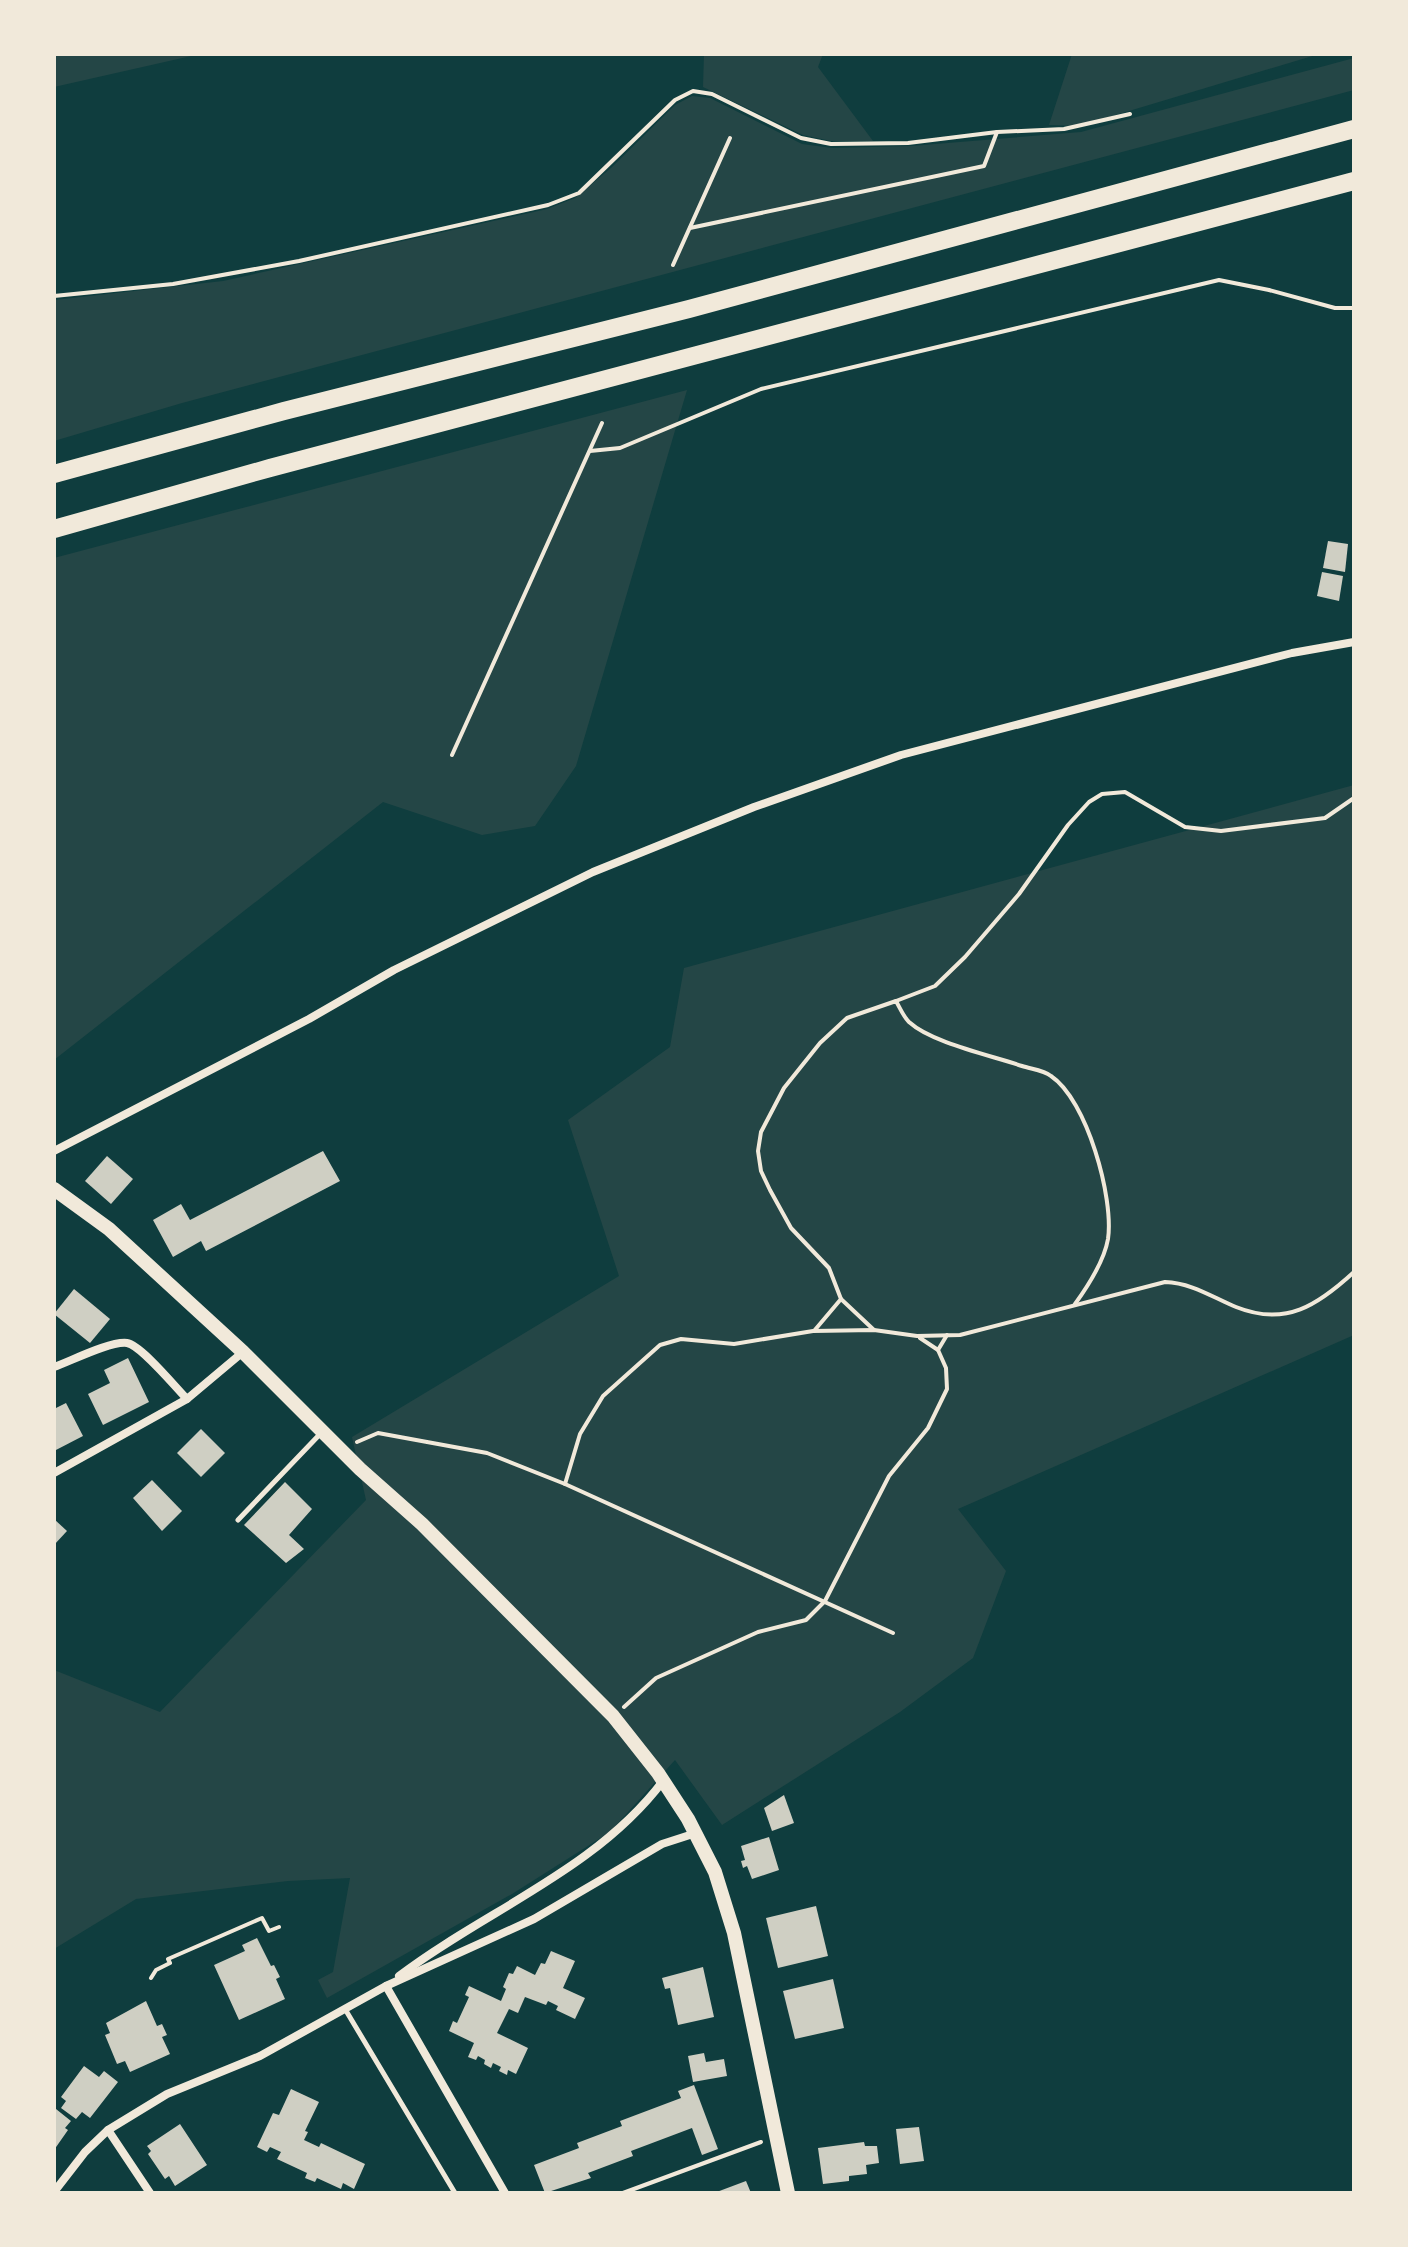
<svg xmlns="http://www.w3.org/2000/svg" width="1408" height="2247" font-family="'PT Serif',serif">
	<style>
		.green { fill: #244646 }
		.building { fill: #cfcfc3 }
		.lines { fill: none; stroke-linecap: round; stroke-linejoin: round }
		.path { stroke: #f1e9da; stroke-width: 4 }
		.service { stroke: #f1e9da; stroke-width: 5 }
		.minor { stroke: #f1e9da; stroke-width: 8 }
		.secondary { stroke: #f1e9da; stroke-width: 14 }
		.motorway { stroke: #f1e9da; stroke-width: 18 }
	</style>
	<rect width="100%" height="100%" fill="#0f3d3e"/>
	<g class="green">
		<path d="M54,54H200L54,87Z"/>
		<path d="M704,54H823L818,67L873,141H831L803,135L703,87Z"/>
		<path d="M1072,54H1319L1079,126L1049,125Z"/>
		<path d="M1354,58V90L182,403L54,441V300L223,281L547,209L575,198L611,168L675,105L692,96L710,98L802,144L832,148L911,146L1081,132Z"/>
		<path d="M687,390L576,766L535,826L482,835L383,802L54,1060V558Z"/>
		<path d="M1354,785V1335L958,1509L1006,1571L973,1658L900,1712L722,1825L675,1760L610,1832L512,1894L327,1998L318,1980L333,1972L350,1878L288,1881L136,1899L54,1949V1670L160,1712L366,1500L352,1437L619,1276L568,1120L670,1047L684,968Z"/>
	</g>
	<g class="building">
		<path d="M1328,541L1348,544L1345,572L1323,568Z"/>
		<path d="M1322,572L1343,576L1339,601L1317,596Z"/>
		<path d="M323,1151L340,1181L206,1251L201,1241L173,1257L153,1220L181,1204L190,1220Z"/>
		<path d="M107,1156L133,1179L111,1204L85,1181Z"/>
		<path d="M74,1289L110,1319L90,1343L54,1314Z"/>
		<path d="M128,1358L149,1402L103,1425L88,1394L110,1383L104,1370Z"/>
		<path d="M66,1403L83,1436L54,1451V1409Z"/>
		<path d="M201,1429L225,1453L201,1477L177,1453Z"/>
		<path d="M152,1480L182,1511L162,1531L133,1498Z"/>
		<path d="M285,1482L312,1509L289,1535L304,1549L286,1563L244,1525Z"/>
		<path d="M54,1519L67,1531L54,1545Z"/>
		<path d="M784,1795L794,1823L772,1831L764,1808Z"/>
		<path d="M769,1837L779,1870L752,1879L747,1866L743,1868L741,1861L745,1860L741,1846Z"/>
		<path d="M816,1906L828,1956L778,1968L766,1918Z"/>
		<path d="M257,1938L271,1966L274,1965L280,1977L276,1979L285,1999L239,2020L214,1965L245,1951L242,1945Z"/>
		<path d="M551,1951L575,1961L563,1988L585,1998L575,2019L556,2010L558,2006L548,2001L546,2005L525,1997L518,2013L509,2009L497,2033L528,2048L516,2074L508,2070L507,2075L499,2071L501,2067L493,2063L491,2068L484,2064L485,2060L478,2056L476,2060L468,2057L474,2043L449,2031L453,2021L457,2023L469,1997L465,1995L469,1986L501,2001L506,1989L503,1987L509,1973L513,1974L517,1966L535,1975L541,1963L545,1964Z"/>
		<path d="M703,1967L714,2017L678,2025L670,1988L665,1989L662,1978Z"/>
		<path d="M833,1979L844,2028L795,2039L783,1991Z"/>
		<path d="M146,2001L157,2026L162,2024L167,2035L162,2037L170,2054L130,2072L125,2061L117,2064L105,2035L110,2033L106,2023Z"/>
		<path d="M704,2053L706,2062L724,2059L727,2076L693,2082L688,2056Z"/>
		<path d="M84,2066L99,2077L104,2071L118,2082L90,2118L82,2112L76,2119L61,2108L66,2101L61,2097Z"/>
		<path d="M694,2085L718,2149L702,2155L692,2128L631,2151L633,2156L588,2173L591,2178L545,2193L534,2165L579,2148L577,2143L622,2126L620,2121L681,2098L678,2091Z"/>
		<path d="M291,2089L319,2102L305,2131L308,2132L304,2140L319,2147L321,2143L365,2164L354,2189L343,2183L341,2189L317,2178L315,2182L305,2178L307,2173L277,2159L281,2152L270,2147L267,2152L257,2147L273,2113L279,2115Z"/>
		<path d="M56,2109L71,2121L65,2128L68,2130L54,2150Z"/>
		<path d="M180,2124L207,2165L175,2186L169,2176L165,2179L148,2154L151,2151L147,2146Z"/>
		<path d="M919,2127L924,2161L900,2164L896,2129Z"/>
		<path d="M864,2142L865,2146H877L879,2163L866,2165L867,2174L849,2176V2181L823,2184L818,2148Z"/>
		<path d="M746,2181L751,2193H714Z"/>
	</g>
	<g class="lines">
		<g class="path">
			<path d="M690,228L984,166L997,132"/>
			<path d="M673,265L730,138"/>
			<path d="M54,296L173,284L299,261L548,205L579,193L675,100L693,91L712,94L801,138L831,144L908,143L997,132L1064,129L1130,114"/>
			<path d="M590,451L620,448L761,389L1219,280L1269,290L1335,308H1354"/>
			<path d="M452,755L602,423"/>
			<path d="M896,1001L935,986L965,957L1019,894L1068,825L1089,802L1102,794L1125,792L1185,827L1221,831L1325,818L1354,798"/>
			<path d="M841,1299L874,1330"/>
			<path d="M814,1331L841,1299L829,1268L791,1228L770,1190L761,1171L758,1151L761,1132L784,1088L820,1043L847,1018L896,1001C900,1008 903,1016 909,1022C932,1043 990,1055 1022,1066C1031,1069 1044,1070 1051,1076C1087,1100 1114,1198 1108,1239C1104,1262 1088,1286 1075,1304"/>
			<path d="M938,1350L947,1335"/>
			<path d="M357,1442L378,1433L487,1453L565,1484L893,1633"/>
			<path d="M565,1484L580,1434L603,1396L660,1345L681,1339L734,1344L813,1331L874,1330L917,1336L960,1335L1165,1282C1192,1283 1212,1297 1236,1307C1286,1327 1318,1305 1354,1272"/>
			<path d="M624,1707L656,1678L758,1632L806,1620L825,1601L889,1476L928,1428L947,1389L946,1368L938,1350L920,1338"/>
			<path d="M151,1978L156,1970L170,1963L168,1959L262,1918L269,1931L279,1927"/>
			<path d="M623,2193L761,2142"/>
		</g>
		<g class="service">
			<path d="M238,1520L322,1432"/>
			<path d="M345,2009L455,2193"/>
		</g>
		<g class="minor">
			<path d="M54,1151L309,1019L394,970L593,872L754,807L901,755L1292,653L1354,642"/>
			<path d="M54,1367C71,1361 110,1341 127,1343C141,1345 176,1388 187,1399"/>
			<path d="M54,1473L187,1399L243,1352"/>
			<path d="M399,1976C486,1910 596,1870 663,1781"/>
			<path d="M386,1986L505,2193"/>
			<path d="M108,2130L150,2193"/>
			<path d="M54,2192L85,2152L108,2130L167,2094L260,2056L386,1986L534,1919L662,1844L696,1833"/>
		</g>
		<path class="secondary" d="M54,1189L109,1229L243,1352L360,1469L422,1524L613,1716L658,1773L688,1819L715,1872L734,1933L788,2193"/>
		<g class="motorway">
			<path d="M54,474L284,411L689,309L1354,129"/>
			<path d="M54,529L270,468L1354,181"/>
		</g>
	</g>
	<rect width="1408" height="2247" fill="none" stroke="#f1e9da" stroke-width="112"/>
</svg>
